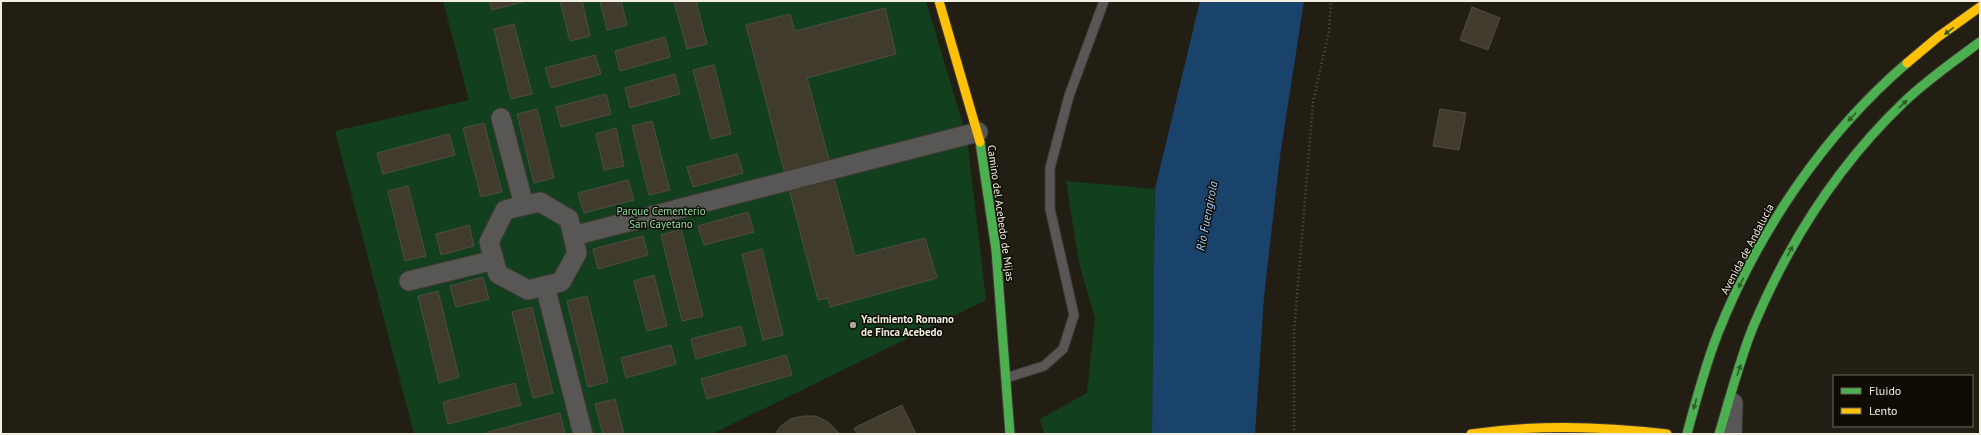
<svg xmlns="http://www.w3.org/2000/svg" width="1981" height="435" font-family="'PT Sans',sans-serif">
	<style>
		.green { fill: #123f1e }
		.water { fill: #1a436c }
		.building { fill: #403b2d; stroke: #504d44 }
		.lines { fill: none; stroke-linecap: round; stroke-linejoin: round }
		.lane-casing { stroke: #3e3a32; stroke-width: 11 }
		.street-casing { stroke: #3e3a32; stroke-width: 21 }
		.fast-casing { stroke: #3e3a32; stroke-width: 11 }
		.slow-casing { stroke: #3e3a32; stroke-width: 11 }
		.path { stroke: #585550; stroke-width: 2.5; stroke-dasharray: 1 3; stroke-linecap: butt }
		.lane { stroke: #595755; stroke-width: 9 }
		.street { stroke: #595755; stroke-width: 19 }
		.fast { stroke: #4caf50; stroke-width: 9 }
		.slow { stroke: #ffc107; stroke-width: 9 }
		.oneway { fill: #2d5e2a }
		.poi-dot { fill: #a9a69a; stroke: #0e0c05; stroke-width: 1.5 }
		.labels { text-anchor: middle; stroke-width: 3; stroke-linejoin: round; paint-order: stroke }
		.park-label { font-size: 11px; fill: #8fe19f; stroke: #0e0c05 }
		.street-label { font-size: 11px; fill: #f2efe2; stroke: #0e0c05 }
		.poi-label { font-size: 11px; font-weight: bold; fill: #f2efe2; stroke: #0e0c05; text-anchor: start }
		.water-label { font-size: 12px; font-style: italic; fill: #abd2fd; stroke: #0e0c05 }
	</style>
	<rect width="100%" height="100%" fill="#221e14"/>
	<g class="green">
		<path d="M443,1H926L967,138L986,300L712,434H414L335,131L469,100Z"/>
		<path d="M1066,181L1155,189L1152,434H1044L1040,419L1087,393L1095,318L1079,263Z"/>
	</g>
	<path class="water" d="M1200,1H1304L1280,156L1264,297L1255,434H1152L1155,189Z"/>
	<g class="building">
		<path d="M489,1H526L492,10Z"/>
		<path d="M560,1H582L590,36L570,41Z"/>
		<path d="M600,1H621L627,25L607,30Z"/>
		<path d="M674,1H696L707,44L687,49Z"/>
		<path d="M1472,7L1500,18L1488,50L1460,40Z"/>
		<path d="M885,8L896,54L807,78L855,256L925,238L937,278L830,307L828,298L818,300L746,25L790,14L795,31Z"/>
		<path d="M514,24L532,94L511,99L494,29Z"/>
		<path d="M665,37L670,57L620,71L615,51Z"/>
		<path d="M595,55L601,74L551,88L545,68Z"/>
		<path d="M714,65L731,134L711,139L693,70Z"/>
		<path d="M675,74L680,94L630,108L625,88Z"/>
		<path d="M606,94L611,114L561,127L556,107Z"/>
		<path d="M537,109L554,178L534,183L517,114Z"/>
		<path d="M1440,109L1466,113L1459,150L1433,146Z"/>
		<path d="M652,121L670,190L649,195L632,126Z"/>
		<path d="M484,123L502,192L481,197L463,128Z"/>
		<path d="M616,128L624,166L604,170L596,134Z"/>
		<path d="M449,134L455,155L383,174L377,153Z"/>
		<path d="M737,154L743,173L693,187L687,167Z"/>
		<path d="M628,180L634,200L584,213L578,193Z"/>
		<path d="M408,186L426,256L405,261L388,191Z"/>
		<path d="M748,212L754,232L704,245L698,226Z"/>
		<path d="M469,225L474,246L441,255L436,234Z"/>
		<path d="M681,229L703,316L682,321L661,235Z"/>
		<path d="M643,236L648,255L598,269L593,249Z"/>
		<path d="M762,249L783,335L763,340L742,254Z"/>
		<path d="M654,275L667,326L647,331L634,281Z"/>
		<path d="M483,277L489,299L456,307L450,286Z"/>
		<path d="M438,291L459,377L439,383L418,296Z"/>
		<path d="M587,296L608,382L588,387L567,301Z"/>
		<path d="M532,307L553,393L533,398L512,312Z"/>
		<path d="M741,326L746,345L696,359L691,339Z"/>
		<path d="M671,345L676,364L626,378L621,358Z"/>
		<path d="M786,355L792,375L707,399L701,379Z"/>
		<path d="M515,383L521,405L448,424L443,402Z"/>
		<path d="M615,399L624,434H603L595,404Z"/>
		<path d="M902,405L916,434H857L854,428Z"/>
		<path d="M560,413L565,434H488V432Z"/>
		<path d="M803,416H816L828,422L840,434H775L780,427L790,419Z"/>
	</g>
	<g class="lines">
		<defs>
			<path id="lane" d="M1006,378L1044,366L1063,349L1074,315L1050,209V168L1069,96L1104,1"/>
			<g id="street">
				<path d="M501,118L524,205"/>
				<path d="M540,202L569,219L577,253L561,282L528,290L498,274L489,242L505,210Z"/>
				<path d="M573,236L978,132"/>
				<path d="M409,281L494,260"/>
				<path d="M545,286L583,434"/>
				<path d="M1732,434L1733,403"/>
			</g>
			<g id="fast">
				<path d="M980,142L996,250L1010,434"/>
				<path d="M1687,434C1696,400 1705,366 1718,333C1758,232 1824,134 1907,63"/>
				<path d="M1719,434C1730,398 1739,362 1753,327C1788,244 1838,165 1904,102C1927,80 1954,61 1980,42"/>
			</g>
			<g id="slow">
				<path d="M939,1L980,142"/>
				<path d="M1907,63L1938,37L1980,7"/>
				<path d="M1471,434C1537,424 1601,426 1667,434"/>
			</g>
		</defs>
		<use href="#lane" class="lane-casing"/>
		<use href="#street" class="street-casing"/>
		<use href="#fast" class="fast-casing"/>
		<use href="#slow" class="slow-casing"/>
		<path class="path" d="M1294,434V332L1313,102L1329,31L1331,1"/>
		<use href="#lane" class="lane"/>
		<use href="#street" class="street"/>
		<use href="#fast" class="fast"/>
		<use href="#slow" class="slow"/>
	</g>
	<defs><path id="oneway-solid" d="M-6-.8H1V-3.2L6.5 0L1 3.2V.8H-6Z"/></defs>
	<g class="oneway">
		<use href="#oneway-solid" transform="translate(1949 31) rotate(143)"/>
		<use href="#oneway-solid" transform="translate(1903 104) rotate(-44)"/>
		<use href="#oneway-solid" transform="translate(1852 117) rotate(134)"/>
		<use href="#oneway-solid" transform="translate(1790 251) rotate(-63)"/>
		<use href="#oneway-solid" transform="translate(1741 283) rotate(116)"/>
		<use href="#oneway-solid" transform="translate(1739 370) rotate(-71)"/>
		<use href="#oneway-solid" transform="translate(1695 404) rotate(106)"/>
	</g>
	<circle class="poi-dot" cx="853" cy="325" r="4"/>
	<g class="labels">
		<g class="park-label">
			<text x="661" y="215">Parque Cementerio<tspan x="661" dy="13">San Cayetano</tspan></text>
		</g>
		<g class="street-label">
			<text transform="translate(1001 213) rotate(82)" y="4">Camino del Acebedo de Mijas</text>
			<text transform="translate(1747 249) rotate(-62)" y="4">Avenida de Andalucía</text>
		</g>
		<g class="poi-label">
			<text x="861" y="323">Yacimiento Romano<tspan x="861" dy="13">de Finca Acebedo</tspan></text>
		</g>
		<g class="water-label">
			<text transform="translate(1207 216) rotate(-79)" y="4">Rio Fuengirola</text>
		</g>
	</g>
	<rect width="1981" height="435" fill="none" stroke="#f2efe2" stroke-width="4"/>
	<rect x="1833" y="375" width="140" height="52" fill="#0e0c05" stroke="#69675d"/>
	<rect x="1841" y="388" width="20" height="6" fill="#4caf50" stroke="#69675d"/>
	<text x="1869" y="395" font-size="12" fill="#f2efe2">Fluido</text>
	<rect x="1841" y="408" width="20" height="6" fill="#ffc107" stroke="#69675d"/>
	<text x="1869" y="415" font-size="12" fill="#f2efe2">Lento</text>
</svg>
